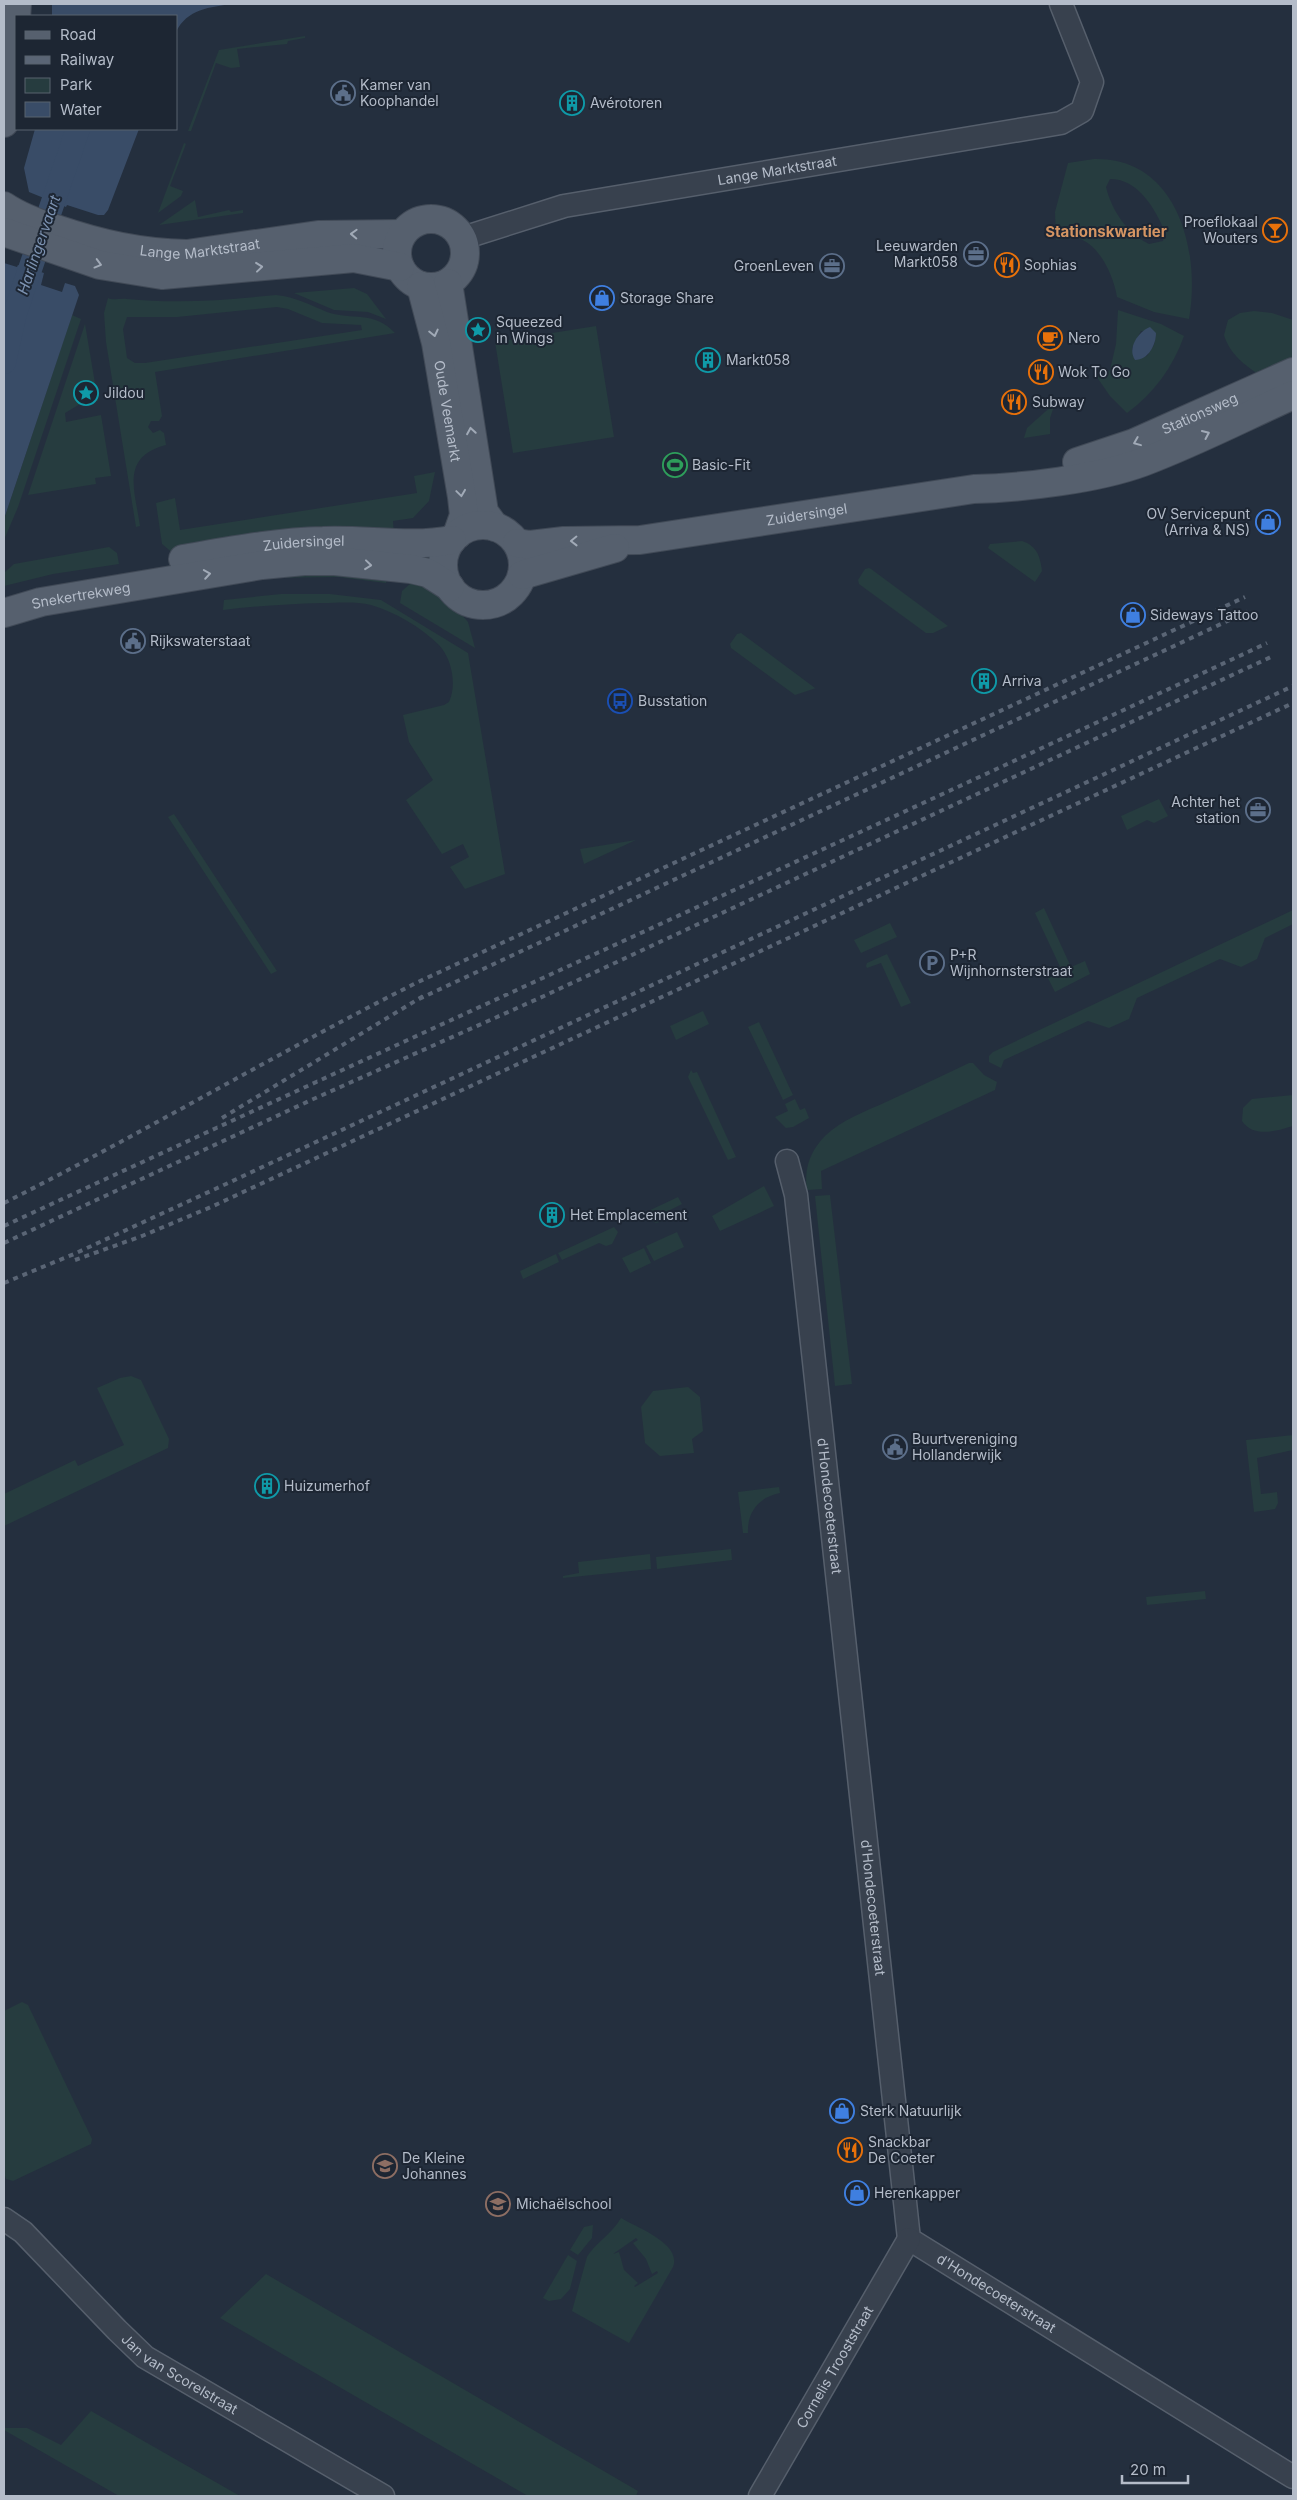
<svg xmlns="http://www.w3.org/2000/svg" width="1297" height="2500" font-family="Inter,sans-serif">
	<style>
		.green { fill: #263c3f; fill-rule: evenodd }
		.water { fill: #394c67 }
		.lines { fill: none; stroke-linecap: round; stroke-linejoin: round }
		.canal { stroke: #394c67; stroke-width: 24 }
		.minor-casing { stroke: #565f6c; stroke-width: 25 }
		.major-casing { stroke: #414a57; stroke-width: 30 }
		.minor { stroke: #38414e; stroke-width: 22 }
		.major { stroke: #56606e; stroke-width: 28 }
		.rail { stroke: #5a6575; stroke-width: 4; stroke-dasharray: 5 5; stroke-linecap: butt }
		.oneway { stroke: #a1aab7 }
		.labels { text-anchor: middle; stroke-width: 4; stroke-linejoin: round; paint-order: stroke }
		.poi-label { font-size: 14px; fill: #b4bcc9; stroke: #1d2633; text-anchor: start }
		.street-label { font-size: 14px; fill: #b4bcc9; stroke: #1d2633 }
		.neighbourhood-label { font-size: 15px; font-weight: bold; fill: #d59563; stroke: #1d2633 }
		.water-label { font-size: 15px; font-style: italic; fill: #7c92b1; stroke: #1d2633 }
	</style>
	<rect width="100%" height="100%" fill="#242f3e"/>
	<g class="green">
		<path d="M305,36V38L288,41L287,44L237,49L240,67L231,68L216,63L191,131H188L219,50Z"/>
		<path d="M184,143L186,144L170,186L183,191L181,196L158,213Z"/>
		<path d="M1094,159C1178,157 1201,252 1189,319L1154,312L1117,297C1114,277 1099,242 1076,238C1069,238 1062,239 1056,240L1055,212L1068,163ZM1110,179C1139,179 1155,209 1165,232L1163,241L1149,244C1127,233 1112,211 1106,187Z"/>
		<path d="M195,200L198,217L229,210L231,212L243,210V213L159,225Z"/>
		<path d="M354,288L367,294L386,319L368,312L334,310L294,293Z"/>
		<path d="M276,295C296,297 310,305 327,312C353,321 373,310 395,333L155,372L162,416L159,421H151L148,427L153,433L160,430L164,433L166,445C120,457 135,490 140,526L136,527L106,342L104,313L108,298C114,301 120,298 127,299C179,304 225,300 276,295ZM277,307L288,309L322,323L361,325L362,330L145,363H135L127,358L123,329L127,317H177Z"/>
		<path d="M1118,310L1161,324L1184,336C1173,367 1154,393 1127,413L1110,396L1094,373L1101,376L1110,370L1116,344ZM1141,331L1156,333L1154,345L1147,356L1135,360L1132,348Z"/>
		<path d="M1254,311L1272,313L1293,320V360L1260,375C1245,366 1229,353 1224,335L1228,320L1240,313Z"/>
		<path d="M72,315L81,319L18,507L4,540V519Z"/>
		<path d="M85,324L98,401L80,404L65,413L66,422L101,415L111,476L95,478L96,484L28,495Z"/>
		<path d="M596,326L614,437L513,453L495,342Z"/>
		<path d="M1055,403L1050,418V434L1024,438L1027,428Z"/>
		<path d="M435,472L429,501L413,518L393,521L394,535L174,554L162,544L156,503L175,498L180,530L417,493L414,476Z"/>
		<path d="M1022,541C1037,546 1040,556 1042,571L1035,582L988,548L990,544Z"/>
		<path d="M109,547L117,553L119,564L53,574L4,586L5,572L14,564Z"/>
		<path d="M869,568L871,569L948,626L933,633H926L859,584L858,580L865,569Z"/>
		<path d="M388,573L386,583L339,577L258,578L248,574Z"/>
		<path d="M411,583L439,589L468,622L475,648L400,603L402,591Z"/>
		<path d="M281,594H330L381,600L468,653L505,874L465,889L450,867L469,857L463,844L442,854L406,800L433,780L409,742L403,715L444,705L449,702C457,685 452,659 439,645C421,627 395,612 371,605C355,601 337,603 322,603C288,604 256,606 223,610L224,600Z"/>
		<path d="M741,633L815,688H816L795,695L731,648L730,644L737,634Z"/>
		<path d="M1159,799L1168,816L1154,823L1147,820L1127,830L1121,816Z"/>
		<path d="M174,814L277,971L271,974L168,817Z"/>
		<path d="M636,840L584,864L580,849Z"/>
		<path d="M1044,908L1071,967L1085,961L1090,974L1055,992L1048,978L1062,971L1035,913Z"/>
		<path d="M1293,910V924L1265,938L1257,959L1241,967L1220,959L1137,998L1129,1019L1109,1028L1088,1021L1004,1060L1001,1068L989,1062V1056L993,1052Z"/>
		<path d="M890,923L897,937L861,953L854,940Z"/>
		<path d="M887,954L911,1003L901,1007L881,963L867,968L866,966L867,963Z"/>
		<path d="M703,1011L709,1024L676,1040L670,1026Z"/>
		<path d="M759,1022L793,1095L783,1100L748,1027Z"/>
		<path d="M969,1063H973L984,1075L997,1082L995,1090L821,1171L822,1189L807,1190C804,1168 810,1151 826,1135C842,1120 866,1111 886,1102C914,1089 942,1076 969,1063Z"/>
		<path d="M691,1070L693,1073L697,1072L736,1157L728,1160L688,1077Z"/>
		<path d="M1293,1095V1126C1277,1131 1253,1138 1242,1121L1243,1108L1252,1099Z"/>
		<path d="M795,1099L800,1110L805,1108L809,1118L793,1127L786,1128L775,1117L788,1111L785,1104Z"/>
		<path d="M764,1186L774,1206L720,1231L712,1216Z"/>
		<path d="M830,1195L852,1384L835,1386L815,1196Z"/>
		<path d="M678,1197L682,1204L666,1212L663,1221L656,1223L647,1218L644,1213Z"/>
		<path d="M614,1227L618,1232L612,1244L606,1246L599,1243L562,1260L558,1253Z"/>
		<path d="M677,1232L684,1247L654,1261L646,1246Z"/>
		<path d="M644,1248L651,1263L630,1273L622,1258Z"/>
		<path d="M556,1254L559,1262L523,1279L520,1271Z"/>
		<path d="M131,1376L141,1380L169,1439L168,1448L4,1526V1494L75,1460L78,1466L124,1445L97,1388L120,1378Z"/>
		<path d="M688,1387L700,1397L703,1431L692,1439L694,1453L660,1456L645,1443L641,1407L653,1391Z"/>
		<path d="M1293,1435V1450L1257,1458L1261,1494L1277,1492L1278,1503L1275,1509L1254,1512L1246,1440Z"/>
		<path d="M779,1487L780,1493C759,1497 747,1512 748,1533H743L738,1492Z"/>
		<path d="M731,1549L732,1560L657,1569L656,1557Z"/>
		<path d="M650,1554L651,1569L563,1578V1576L579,1573L578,1562Z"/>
		<path d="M1205,1591L1206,1599L1147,1605L1146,1597Z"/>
		<path d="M22,2002L28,2005L92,2139L91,2144L13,2181L6,2179L4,2173V2011Z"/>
		<path d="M621,2218C638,2228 682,2244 673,2267L629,2343L572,2311L587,2257C594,2244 612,2234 621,2218ZM636,2238L638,2240L633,2243L646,2259L652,2274L657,2271L658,2273L635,2287L634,2286L638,2283L624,2270L619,2252L613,2254Z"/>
		<path d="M593,2225L592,2238L578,2255L570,2250L584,2227Z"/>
		<path d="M568,2255L577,2261L570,2289L561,2299L549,2301L543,2298Z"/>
		<path d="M266,2274L638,2491L636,2496H528L220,2318Z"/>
		<path d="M91,2411L240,2496H119L4,2430V2428H27L61,2445Z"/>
	</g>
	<g class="water">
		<path d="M52,4H233C210,7 187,9 176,32V16H52Z"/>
		<path d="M35,129H139L108,210L104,215H98L67,205L66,207L29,192L24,168Z"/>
		<path d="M4,263L17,267L18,265L44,273L41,285L62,292L65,283L75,286L79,295L4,519Z"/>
		<path d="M1150,327L1156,333C1156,345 1148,360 1135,360C1127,348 1138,332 1150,327Z"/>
	</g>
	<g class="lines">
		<path class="canal" d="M4,362L15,313L78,129"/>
		<defs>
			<g id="minor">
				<path id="s1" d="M463,238L564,206L1061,123L1082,111L1092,82L1061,4"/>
				<path id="s2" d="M787,1161L796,1195L909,2239L1293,2477"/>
				<path id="s3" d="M4,2219L23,2232L117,2330L145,2357L383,2496"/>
				<path id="s4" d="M760,2496L909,2239"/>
			</g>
			<g id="major">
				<path d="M4,123L11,92L17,4"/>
				<path id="s5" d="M4,206C20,217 37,223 56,229C100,244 140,253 187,254L318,235L402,234"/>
				<circle cx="431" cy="253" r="34"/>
				<path d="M4,232L100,265L162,275L354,258L400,267"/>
				<path d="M448,283L484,512L495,527"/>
				<path id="s6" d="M421,286L436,343L462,497L464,515L457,535"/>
				<path id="s7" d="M1077,462L1134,443L1293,372"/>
				<circle cx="483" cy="565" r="40"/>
				<path id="s8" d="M517,543L530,545L564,541L640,540L974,489C1022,488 1097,479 1143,462C1194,443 1244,417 1293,395"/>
				<path id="s9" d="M183,559C230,551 276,542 323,541C366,539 409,548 452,540"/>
				<path d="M522,575L615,548"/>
				<path id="s10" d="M4,613L41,602L262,565L304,561H335L411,569L428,573L450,587"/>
			</g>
		</defs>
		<use href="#minor" class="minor-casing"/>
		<use href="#major" class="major-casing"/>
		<use href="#minor" class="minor"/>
		<use href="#major" class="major"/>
		<g class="rail">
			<path d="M419,999L1251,610"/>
			<path d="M222,1118L425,995"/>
			<path d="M4,1203C143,1133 277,1053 416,983L1245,597"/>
			<path d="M4,1226C425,1031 847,840 1267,643"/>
			<path d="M4,1243L309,1101L544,996L1273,656"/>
			<path d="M75,1260L142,1236L211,1207L1293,703"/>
			<path d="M4,1283L74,1254L226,1184L1293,686"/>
		</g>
	</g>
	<defs><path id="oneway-chevron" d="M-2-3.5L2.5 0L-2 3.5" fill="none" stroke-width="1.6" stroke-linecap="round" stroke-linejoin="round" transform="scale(1.25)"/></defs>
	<g class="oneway">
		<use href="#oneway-chevron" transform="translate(354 234) rotate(-178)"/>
		<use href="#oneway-chevron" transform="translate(98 264) rotate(15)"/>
		<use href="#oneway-chevron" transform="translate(259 267) rotate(-6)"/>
		<use href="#oneway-chevron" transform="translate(434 333) rotate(77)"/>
		<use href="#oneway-chevron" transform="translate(471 431) rotate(-99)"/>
		<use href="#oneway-chevron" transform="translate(1206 434) rotate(-24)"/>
		<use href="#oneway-chevron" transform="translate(1137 442) rotate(158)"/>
		<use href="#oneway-chevron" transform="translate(461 493) rotate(82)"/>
		<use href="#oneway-chevron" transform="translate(574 541) rotate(179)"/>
		<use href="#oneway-chevron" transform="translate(368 565) rotate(6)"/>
		<use href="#oneway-chevron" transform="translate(207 574) rotate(-9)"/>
	</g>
	<defs>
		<symbol id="civic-ring" viewBox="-11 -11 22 22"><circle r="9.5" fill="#1d2633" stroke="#5c6f8a" stroke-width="1.5"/><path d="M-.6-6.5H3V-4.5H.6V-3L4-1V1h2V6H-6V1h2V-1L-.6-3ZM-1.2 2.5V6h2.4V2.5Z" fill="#5c6f8a"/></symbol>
		<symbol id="building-ring" viewBox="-11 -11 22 22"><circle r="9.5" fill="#1d2633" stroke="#0f9aa8" stroke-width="1.5"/><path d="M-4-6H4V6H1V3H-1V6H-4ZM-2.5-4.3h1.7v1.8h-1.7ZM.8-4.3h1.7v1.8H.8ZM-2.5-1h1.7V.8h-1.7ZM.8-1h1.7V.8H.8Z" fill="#0f9aa8"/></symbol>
		<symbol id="bar-ring" viewBox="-11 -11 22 22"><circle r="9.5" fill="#1d2633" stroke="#e8710a" stroke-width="1.5"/><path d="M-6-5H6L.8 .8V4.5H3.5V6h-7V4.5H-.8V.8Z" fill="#e8710a"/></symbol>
		<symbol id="office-ring" viewBox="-11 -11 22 22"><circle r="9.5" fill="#1d2633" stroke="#5c6f8a" stroke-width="1.5"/><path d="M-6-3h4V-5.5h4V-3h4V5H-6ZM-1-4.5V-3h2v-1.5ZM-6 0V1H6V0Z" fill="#5c6f8a"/></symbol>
		<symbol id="restaurant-ring" viewBox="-11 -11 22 22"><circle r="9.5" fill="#1d2633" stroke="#e8710a" stroke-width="1.5"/><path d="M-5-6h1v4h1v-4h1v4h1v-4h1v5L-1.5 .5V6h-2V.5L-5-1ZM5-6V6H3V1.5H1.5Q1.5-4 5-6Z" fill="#e8710a"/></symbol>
		<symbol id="shop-ring" viewBox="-11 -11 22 22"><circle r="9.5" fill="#1d2633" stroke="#3f7fe0" stroke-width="1.5"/><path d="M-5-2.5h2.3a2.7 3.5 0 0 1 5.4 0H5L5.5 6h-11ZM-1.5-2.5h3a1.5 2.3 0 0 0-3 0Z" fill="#3f7fe0"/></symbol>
		<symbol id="sight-ring" viewBox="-11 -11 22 22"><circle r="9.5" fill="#1d2633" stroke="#0f9aa8" stroke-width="1.5"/><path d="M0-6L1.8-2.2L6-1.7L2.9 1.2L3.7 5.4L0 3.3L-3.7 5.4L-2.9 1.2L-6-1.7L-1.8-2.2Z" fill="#0f9aa8"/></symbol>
		<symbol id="cafe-ring" viewBox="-11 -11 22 22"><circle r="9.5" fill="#1d2633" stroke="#e8710a" stroke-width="1.5"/><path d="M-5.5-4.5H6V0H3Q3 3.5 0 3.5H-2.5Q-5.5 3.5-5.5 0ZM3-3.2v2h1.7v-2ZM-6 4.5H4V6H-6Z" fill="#e8710a"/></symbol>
		<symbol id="stadium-ring" viewBox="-11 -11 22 22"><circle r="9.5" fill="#1d2633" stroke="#2e9e5b" stroke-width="1.5"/><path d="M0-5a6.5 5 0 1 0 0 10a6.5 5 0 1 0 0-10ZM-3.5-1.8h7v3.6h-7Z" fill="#2e9e5b"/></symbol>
		<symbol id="bus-ring" viewBox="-11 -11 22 22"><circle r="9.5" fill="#1d2633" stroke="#1a4fb4" stroke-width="1.5"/><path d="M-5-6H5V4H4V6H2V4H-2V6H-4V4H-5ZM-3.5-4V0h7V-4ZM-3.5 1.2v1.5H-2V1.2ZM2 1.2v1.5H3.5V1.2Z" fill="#1a4fb4"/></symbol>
		<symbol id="parking-ring" viewBox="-11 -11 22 22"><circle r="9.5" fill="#1d2633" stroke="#5c6f8a" stroke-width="1.5"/><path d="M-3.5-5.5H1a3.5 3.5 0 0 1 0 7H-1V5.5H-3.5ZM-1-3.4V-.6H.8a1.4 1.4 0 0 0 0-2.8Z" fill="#5c6f8a"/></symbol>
		<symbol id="school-ring" viewBox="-11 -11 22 22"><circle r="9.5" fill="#1d2633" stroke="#8d6e63" stroke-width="1.5"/><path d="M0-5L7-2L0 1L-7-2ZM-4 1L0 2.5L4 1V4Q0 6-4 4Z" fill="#8d6e63"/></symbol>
	</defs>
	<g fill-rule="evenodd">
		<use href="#civic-ring" x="329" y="79" width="28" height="28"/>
		<use href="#building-ring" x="558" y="89" width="28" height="28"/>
		<use href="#bar-ring" x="1261" y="216" width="28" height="28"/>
		<use href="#office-ring" x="962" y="240" width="28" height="28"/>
		<use href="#restaurant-ring" x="993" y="251" width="28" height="28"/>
		<use href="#office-ring" x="818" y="252" width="28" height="28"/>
		<use href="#shop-ring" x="588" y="284" width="28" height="28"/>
		<use href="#sight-ring" x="464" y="316" width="28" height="28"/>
		<use href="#cafe-ring" x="1036" y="324" width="28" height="28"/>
		<use href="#building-ring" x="694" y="346" width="28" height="28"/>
		<use href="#restaurant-ring" x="1027" y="358" width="28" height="28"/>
		<use href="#sight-ring" x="72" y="379" width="28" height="28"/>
		<use href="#restaurant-ring" x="1000" y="388" width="28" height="28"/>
		<use href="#stadium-ring" x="661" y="451" width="28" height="28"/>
		<use href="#shop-ring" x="1254" y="508" width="28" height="28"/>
		<use href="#shop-ring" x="1119" y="601" width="28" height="28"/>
		<use href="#civic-ring" x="119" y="627" width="28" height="28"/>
		<use href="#building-ring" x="970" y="667" width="28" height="28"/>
		<use href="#bus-ring" x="606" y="687" width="28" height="28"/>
		<use href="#office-ring" x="1244" y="796" width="28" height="28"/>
		<use href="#parking-ring" x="918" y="949" width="28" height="28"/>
		<use href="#building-ring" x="538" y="1201" width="28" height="28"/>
		<use href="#civic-ring" x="881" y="1433" width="28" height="28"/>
		<use href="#building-ring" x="253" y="1472" width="28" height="28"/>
		<use href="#shop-ring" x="828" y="2097" width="28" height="28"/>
		<use href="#restaurant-ring" x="836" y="2136" width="28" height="28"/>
		<use href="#school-ring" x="371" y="2152" width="28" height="28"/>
		<use href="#shop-ring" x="843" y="2179" width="28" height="28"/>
		<use href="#school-ring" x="484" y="2190" width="28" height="28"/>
	</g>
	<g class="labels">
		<g class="poi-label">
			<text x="360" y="90">Kamer van<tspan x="360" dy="16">Koophandel</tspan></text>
			<text x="590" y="108">Avérotoren</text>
			<text x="1258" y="227" text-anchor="end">Proeflokaal<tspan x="1258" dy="16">Wouters</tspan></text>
			<text x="958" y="251" text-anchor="end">Leeuwarden<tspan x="958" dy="16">Markt058</tspan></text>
			<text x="1024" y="270">Sophias</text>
			<text x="814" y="271" text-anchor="end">GroenLeven</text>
			<text x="620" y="303">Storage Share</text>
			<text x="496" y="327">Squeezed<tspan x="496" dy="16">in Wings</tspan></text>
			<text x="1068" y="343">Nero</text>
			<text x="726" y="365">Markt058</text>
			<text x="1058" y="377">Wok To Go</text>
			<text x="104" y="398">Jildou</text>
			<text x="1032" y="407">Subway</text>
			<text x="692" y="470">Basic-Fit</text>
			<text x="1250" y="519" text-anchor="end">OV Servicepunt<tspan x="1250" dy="16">(Arriva &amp; NS)</tspan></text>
			<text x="1150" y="620">Sideways Tattoo</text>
			<text x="150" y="646">Rijkswaterstaat</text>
			<text x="1002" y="686">Arriva</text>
			<text x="638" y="706">Busstation</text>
			<text x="1240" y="807" text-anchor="end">Achter het<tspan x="1240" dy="16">station</tspan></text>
			<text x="950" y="960">P+R<tspan x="950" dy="16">Wijnhornsterstraat</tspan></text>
			<text x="570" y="1220">Het Emplacement</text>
			<text x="912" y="1444">Buurtvereniging<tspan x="912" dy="16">Hollanderwijk</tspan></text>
			<text x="284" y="1491">Huizumerhof</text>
			<text x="860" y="2116">Sterk Natuurlijk</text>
			<text x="868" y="2147">Snackbar<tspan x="868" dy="16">De Coeter</tspan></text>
			<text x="402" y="2163">De Kleine<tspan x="402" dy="16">Johannes</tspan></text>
			<text x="874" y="2198">Herenkapper</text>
			<text x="516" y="2209">Michaëlschool</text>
		</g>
		<g class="street-label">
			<text dy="5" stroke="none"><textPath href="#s1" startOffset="322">Lange Marktstraat</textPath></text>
			<text dy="5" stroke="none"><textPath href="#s5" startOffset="204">Lange Marktstraat</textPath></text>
			<text dy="5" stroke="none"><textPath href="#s6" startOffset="128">Oude Veemarkt</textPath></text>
			<text dy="5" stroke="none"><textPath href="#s7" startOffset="132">Stationsweg</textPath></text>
			<text dy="5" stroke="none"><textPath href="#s8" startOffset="292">Zuidersingel</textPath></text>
			<text dy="5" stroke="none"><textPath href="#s9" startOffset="122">Zuidersingel</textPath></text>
			<text dy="5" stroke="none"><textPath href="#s10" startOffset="79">Snekertrekweg</textPath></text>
			<text dy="5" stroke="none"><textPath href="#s2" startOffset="348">d'Hondecoeterstraat</textPath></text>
			<text dy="5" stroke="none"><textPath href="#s2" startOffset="752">d'Hondecoeterstraat</textPath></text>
			<text dy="5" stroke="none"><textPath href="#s2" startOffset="1188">d'Hondecoeterstraat</textPath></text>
			<text dy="5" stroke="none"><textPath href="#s4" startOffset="149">Cornelis Trooststraat</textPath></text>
			<text dy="5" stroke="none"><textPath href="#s3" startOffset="236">Jan van Scorelstraat</textPath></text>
		</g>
		<g class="neighbourhood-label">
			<text x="1106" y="237">Stationskwartier</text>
		</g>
		<g class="water-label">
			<text transform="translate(39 245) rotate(-71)" y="5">Harlingervaart</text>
		</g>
	</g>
	<rect width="1297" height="2500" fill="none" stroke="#b4bcc9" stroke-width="10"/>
	<rect x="15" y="15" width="162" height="115" fill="#1d2633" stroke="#59626f"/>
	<rect x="25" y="31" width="25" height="8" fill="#56606e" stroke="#59626f"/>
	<text x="60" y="40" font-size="15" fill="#b4bcc9">Road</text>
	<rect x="25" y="56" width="25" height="8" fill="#5a6575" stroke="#59626f"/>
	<text x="60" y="65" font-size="15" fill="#b4bcc9">Railway</text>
	<rect x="25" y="78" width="25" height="15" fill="#263c3f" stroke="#59626f"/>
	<text x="60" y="90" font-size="15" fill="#b4bcc9">Park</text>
	<rect x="25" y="102" width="25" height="15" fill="#394c67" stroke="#59626f"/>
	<text x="60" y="115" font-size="15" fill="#b4bcc9">Water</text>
	<path d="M1122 2475v8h66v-8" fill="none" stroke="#b4bcc9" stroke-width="2.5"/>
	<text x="1130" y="2475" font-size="15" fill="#b4bcc9" stroke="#1d2633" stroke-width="4" paint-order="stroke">20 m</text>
</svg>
